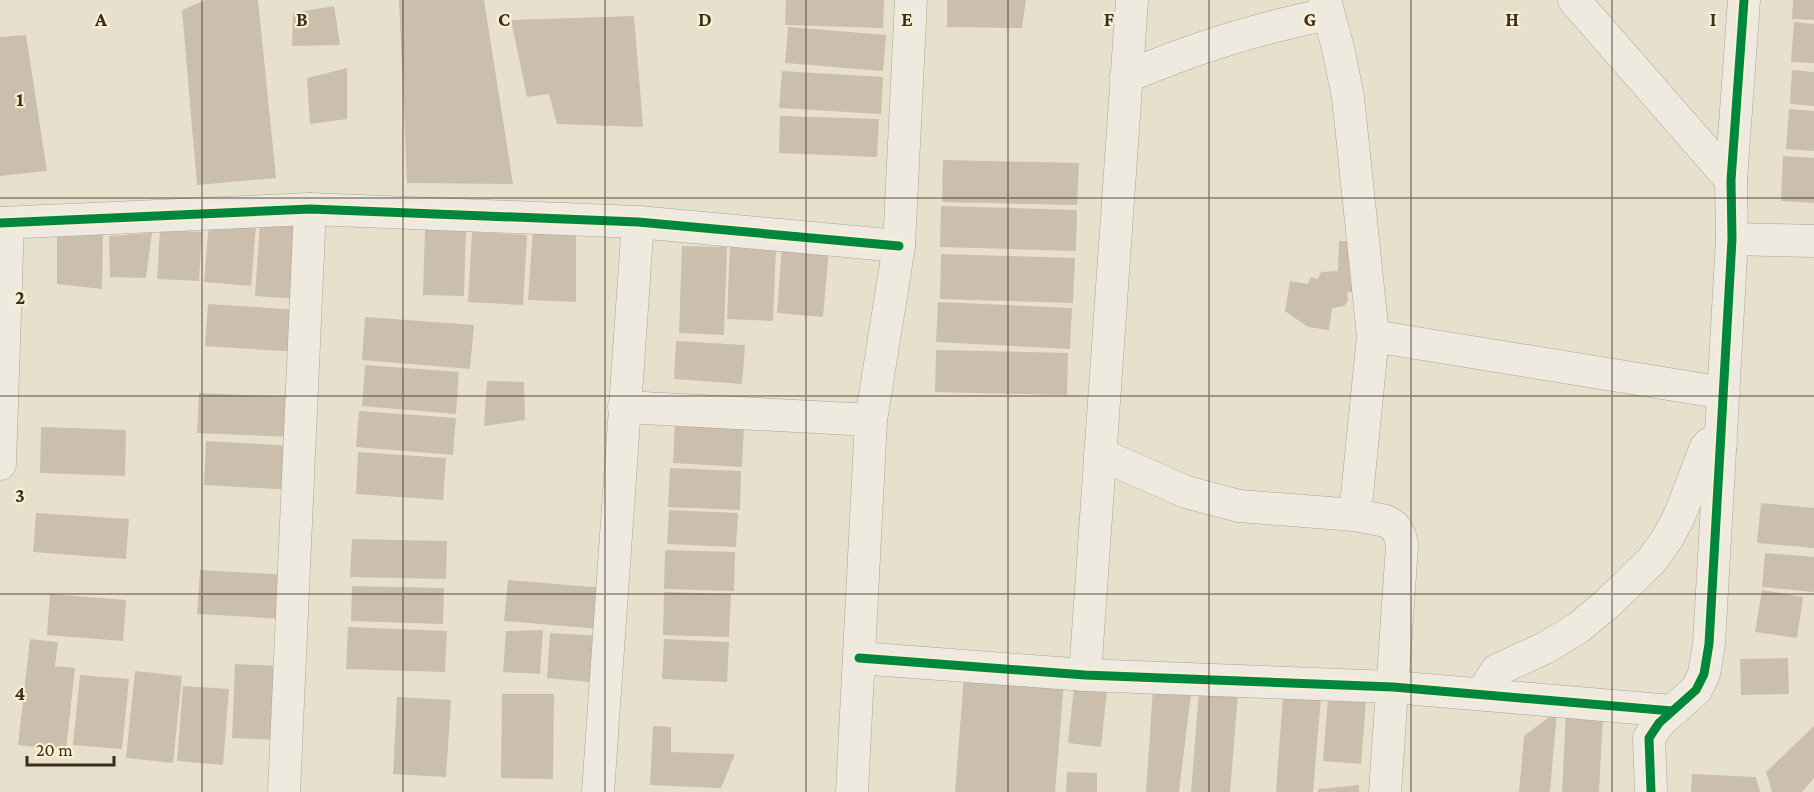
<svg xmlns="http://www.w3.org/2000/svg" width="1814" height="792" font-family="'Crimson Pro',serif">
	<style>
		.building { fill: #cbbead }
		.lines { fill: none; stroke-linecap: round; stroke-linejoin: round }
		.street-casing { stroke: #aca495; stroke-width: 33 }
		.street { stroke: #eeeadf; stroke-width: 32 }
		.cycleway-casing { stroke: #f9efd1; stroke-width: 13 }
		.cycleway { stroke: #00873e; stroke-width: 9 }
		.grid { fill: none; stroke: #3c2d1c; stroke-width: 1.5; stroke-opacity: 0.55 }
		.grid-label { font-size: 20px; text-anchor: middle; font-weight: bold; fill: #3c2d1c; stroke: #f9efd1; stroke-width: 4.5; stroke-linejoin: round; paint-order: stroke }
	</style>
	<rect width="100%" height="100%" fill="#e7e0cc"/>
	<g class="building">
		<path d="M206,0H258L276,178L197,185L182,10Z"/>
		<path d="M399,0H484L513,184L407,183Z"/>
		<path d="M786,0H884L883,28L785,25Z"/>
		<path d="M947,0H1026L1022,28L947,27Z"/>
		<path d="M1793,0H1814V20L1792,19Z"/>
		<path d="M334,6L340,45L292,46L293,13Z"/>
		<path d="M634,16L643,127L557,124L549,94L527,97L511,20Z"/>
		<path d="M1794,22L1814,24V63L1791,62Z"/>
		<path d="M788,27L886,35L883,71L785,63Z"/>
		<path d="M26,35L47,171L0,176V37Z"/>
		<path d="M347,68V119L310,124L307,78Z"/>
		<path d="M1792,70L1814,72V106L1790,104Z"/>
		<path d="M782,71L883,77L881,114L779,108Z"/>
		<path d="M1789,109L1814,111V151L1786,149Z"/>
		<path d="M780,116L879,119L877,157L779,153Z"/>
		<path d="M1783,156L1814,158V203L1781,201Z"/>
		<path d="M943,160L1079,163L1077,205L942,202Z"/>
		<path d="M941,206L1077,210L1076,251L940,247Z"/>
		<path d="M260,222L306,225L300,299L255,296Z"/>
		<path d="M209,223L256,226L251,286L204,282Z"/>
		<path d="M103,225L102,289L57,284V230Z"/>
		<path d="M425,228L466,229L464,296L423,295Z"/>
		<path d="M160,230L202,232L199,281L157,279Z"/>
		<path d="M533,230L576,232V302L528,300Z"/>
		<path d="M472,232L527,235L523,305L468,302Z"/>
		<path d="M152,233L146,278L110,277L109,236Z"/>
		<path d="M1339,241H1359V291L1347,292L1348,301L1344,306L1332,308L1329,330L1308,327L1285,311L1290,281L1308,284L1311,277L1318,279L1321,272L1338,271Z"/>
		<path d="M782,245L829,248L823,317L777,313Z"/>
		<path d="M682,246L727,247L724,335L679,333Z"/>
		<path d="M730,246L776,248L773,321L727,319Z"/>
		<path d="M941,254L1075,258L1073,303L940,299Z"/>
		<path d="M938,302L1072,308L1070,349L936,342Z"/>
		<path d="M208,304L301,310L298,352L205,346Z"/>
		<path d="M365,317L474,325L470,369L362,360Z"/>
		<path d="M676,341L745,345L742,384L674,379Z"/>
		<path d="M936,350L1068,353L1067,395L935,392Z"/>
		<path d="M365,365L459,372L456,414L362,406Z"/>
		<path d="M487,381L524,382L525,420L484,426Z"/>
		<path d="M199,393L294,397L293,437L197,433Z"/>
		<path d="M359,411L456,418L453,455L356,447Z"/>
		<path d="M675,423L744,427L742,467L673,463Z"/>
		<path d="M41,427L126,430L125,476L40,473Z"/>
		<path d="M206,441L295,446L293,490L204,485Z"/>
		<path d="M358,452L446,458L443,500L356,494Z"/>
		<path d="M670,468L741,471L740,510L668,507Z"/>
		<path d="M1761,503L1814,508V548L1757,543Z"/>
		<path d="M669,510L738,513L736,547L667,544Z"/>
		<path d="M36,513L129,519L126,559L33,552Z"/>
		<path d="M352,539L447,541L446,579L350,577Z"/>
		<path d="M665,550L735,552L734,591L664,589Z"/>
		<path d="M1765,553L1814,557V592L1762,587Z"/>
		<path d="M200,570L288,575L285,619L197,614Z"/>
		<path d="M508,580L604,588L600,629L504,621Z"/>
		<path d="M352,586L444,588L443,624L351,621Z"/>
		<path d="M1762,590L1803,597L1797,638L1755,632Z"/>
		<path d="M664,592L731,594L729,637L663,635Z"/>
		<path d="M50,594L126,600L123,641L47,635Z"/>
		<path d="M348,627L447,631L445,672L346,669Z"/>
		<path d="M543,630L540,674L503,672L506,631Z"/>
		<path d="M550,633L604,636L600,683L547,678Z"/>
		<path d="M30,639L58,642L55,666L75,668L66,750L18,745Z"/>
		<path d="M664,639L729,642L727,682L662,679Z"/>
		<path d="M1788,658L1789,694L1741,695L1740,659Z"/>
		<path d="M235,664L279,666L275,740L232,738Z"/>
		<path d="M135,671L182,676L173,763L126,758Z"/>
		<path d="M80,675L129,679L122,749L73,745Z"/>
		<path d="M964,675L1064,682L1055,792H955Z"/>
		<path d="M183,686L229,689L223,765L177,761Z"/>
		<path d="M1074,687L1107,690L1101,747L1068,743Z"/>
		<path d="M1153,690L1191,693L1179,792H1146Z"/>
		<path d="M1199,690L1238,693L1230,792H1191Z"/>
		<path d="M502,694H554L553,779L501,778Z"/>
		<path d="M1283,695L1321,698L1313,792H1276Z"/>
		<path d="M397,697L451,700L446,777L393,774Z"/>
		<path d="M1328,698L1366,701L1361,764L1323,761Z"/>
		<path d="M1557,711L1550,792H1519L1524,736Z"/>
		<path d="M1566,712L1603,714L1599,792H1562Z"/>
		<path d="M653,726L671,727V752L735,754L721,788L650,785Z"/>
		<path d="M1814,726V778L1802,792H1772L1766,772Z"/>
		<path d="M1067,772L1097,773V792H1066Z"/>
		<path d="M1692,774L1756,777L1760,792H1691Z"/>
		<path d="M1359,785V792H1318V789Z"/>
	</g>
	<g class="lines">
		<defs>
			<g id="street">
				<path d="M1325,0L1338,48L1348,97L1373,336L1355,515"/>
				<path d="M1574,0L1731,180"/>
				<path d="M1126,77C1195,48 1255,29 1328,14"/>
				<path d="M0,223L310,209L638,222L899,246"/>
				<path d="M1732,239L1814,241"/>
				<path d="M1373,336L1724,393"/>
				<path d="M624,407L871,420"/>
				<path d="M1100,454L1186,492L1239,506L1355,515L1386,521L1395,527L1400,536L1402,546L1385,792"/>
				<path d="M0,464L8,223"/>
				<path d="M859,658L1085,675L1393,687L1672,711"/>
				<path d="M1085,675L1132,0"/>
				<path d="M1487,695L1488,684L1497,670L1545,648L1578,628L1607,604L1652,560L1667,539L1679,517L1706,447L1710,443H1721"/>
				<path d="M284,792L310,209"/>
				<path d="M598,792L638,222"/>
				<path d="M852,792L871,420L899,246L911,0"/>
				<path d="M1651,792L1649,738L1659,723L1696,690L1704,674L1709,644L1732,239L1731,180L1744,0"/>
			</g>
		</defs>
		<use href="#street" class="street-casing"/>
		<use href="#street" class="street"/>
		<defs>
			<g id="cycleway">
				<path d="M0,223L310,209L638,222L899,246"/>
				<path d="M859,658L1085,675L1393,687L1672,711"/>
				<path d="M1651,792L1649,738L1659,723L1696,690L1704,674L1709,644L1732,239L1731,180L1744,0"/>
			</g>
		</defs>
		<use href="#cycleway" class="cycleway-casing"/>
		<use href="#cycleway" class="cycleway"/>
	</g>
	<path class="grid" d="M202,0V792M403,0V792M605,0V792M806,0V792M1008,0V792M1209,0V792M1411,0V792M1612,0V792M0,198H1814M0,396H1814M0,594H1814"/>
	<g class="grid-label">
		<text x="101" y="26">A</text>
		<text x="302" y="26">B</text>
		<text x="504" y="26">C</text>
		<text x="705" y="26">D</text>
		<text x="907" y="26">E</text>
		<text x="1109" y="26">F</text>
		<text x="1310" y="26">G</text>
		<text x="1512" y="26">H</text>
		<text x="1713" y="26">I</text>
		<text x="20" y="106">1</text>
		<text x="20" y="304">2</text>
		<text x="20" y="502">3</text>
		<text x="20" y="700">4</text>
	</g>
	<path d="M27 756v9h87v-9" fill="none" stroke="#3c2d1c" stroke-width="3"/>
	<text x="36" y="756" font-size="18" fill="#3c2d1c" stroke="#f9efd1" stroke-width="4.5" paint-order="stroke">20 m</text>
</svg>
